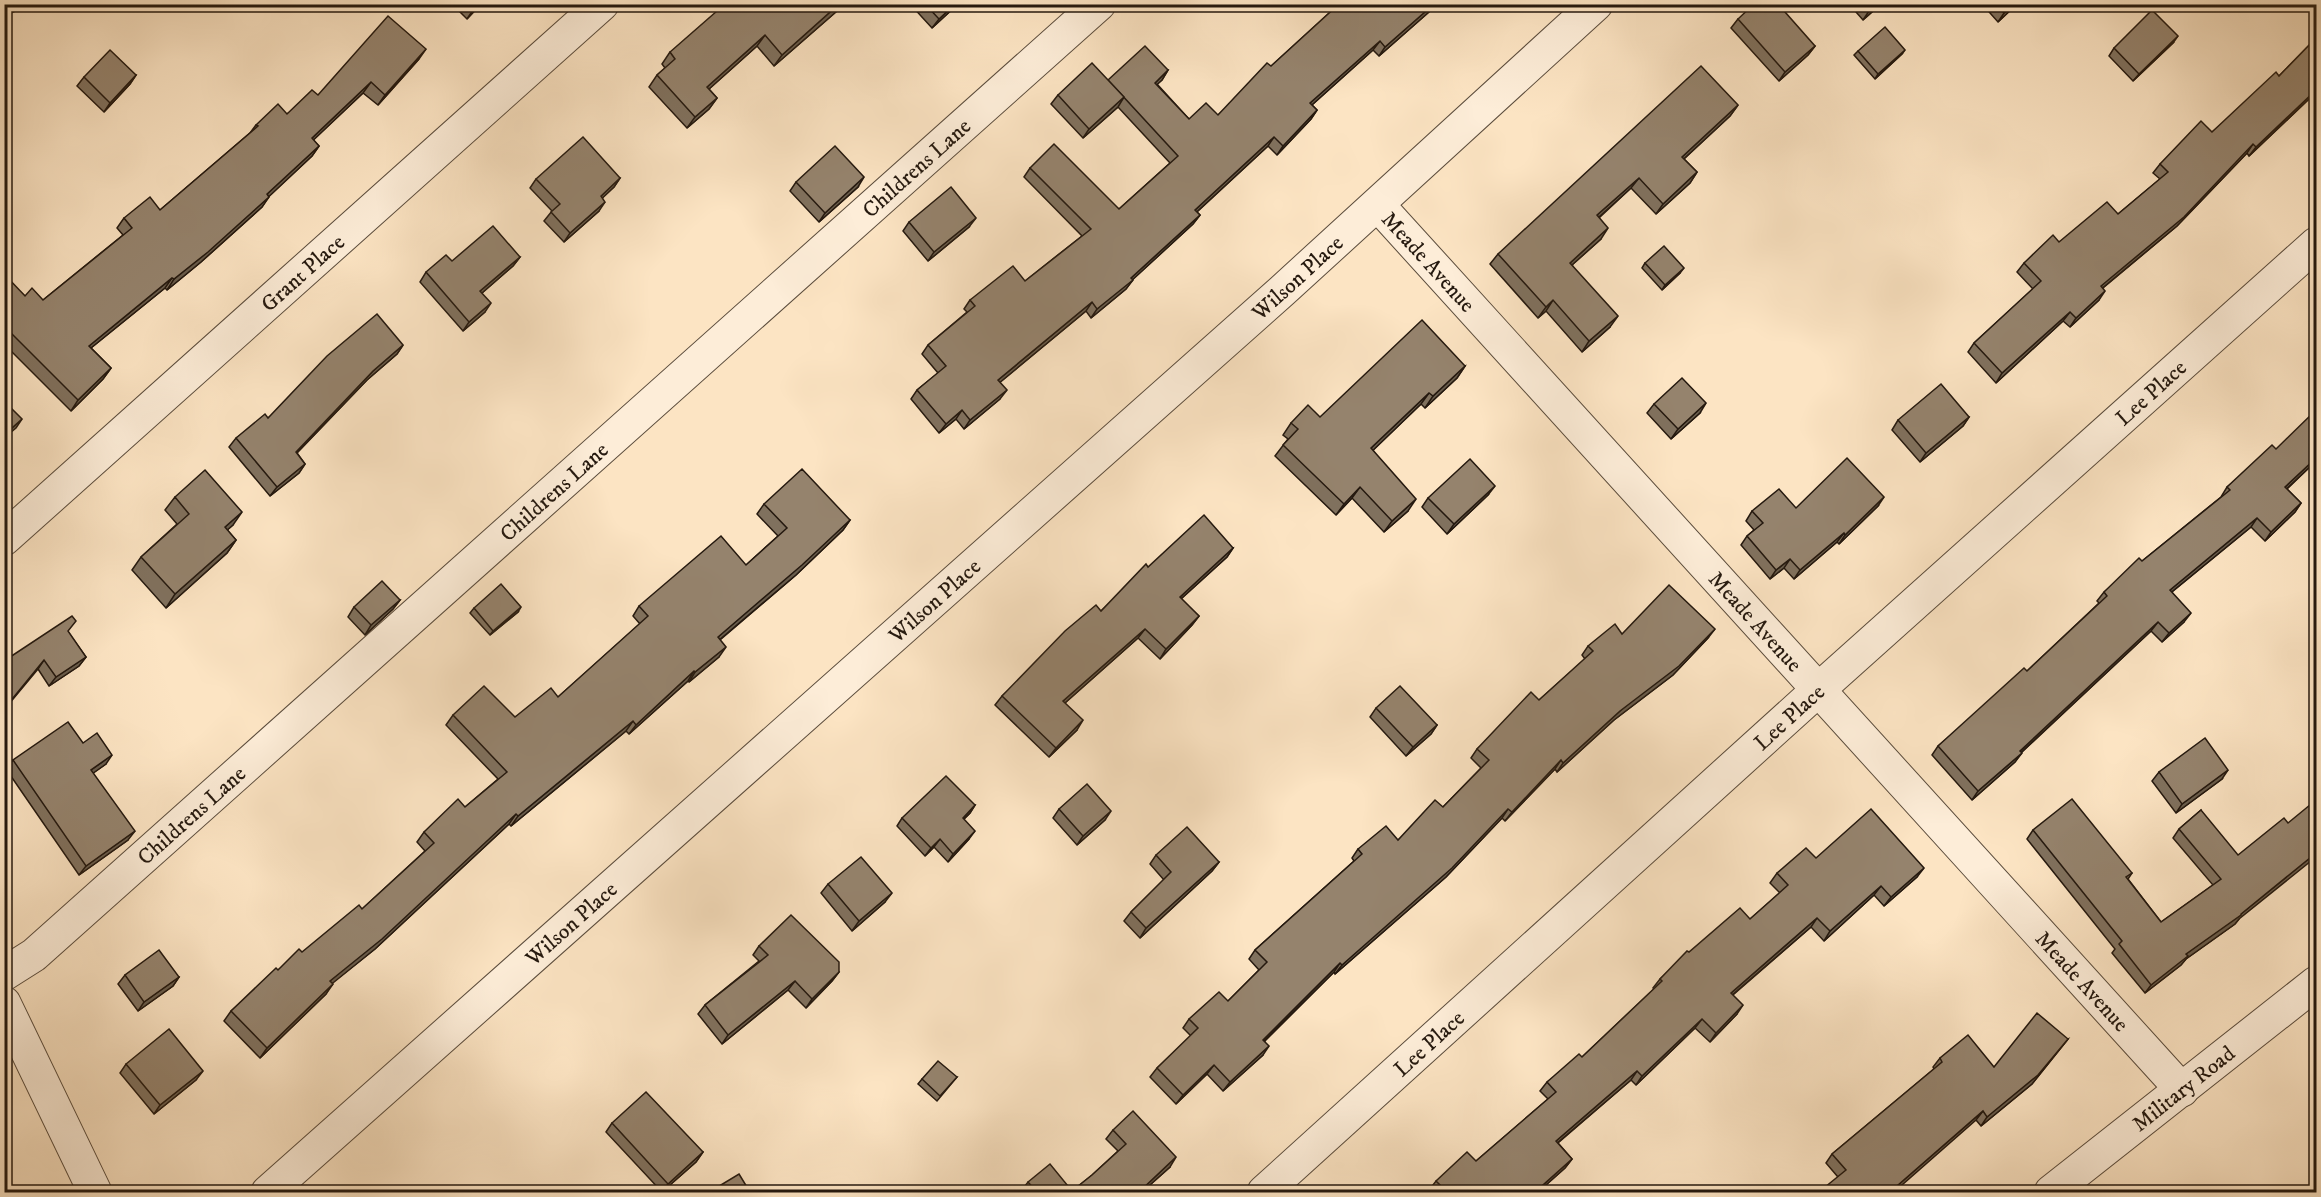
<svg xmlns="http://www.w3.org/2000/svg" width="2321" height="1197" font-family="'IM FELL DW Pica',serif">
	<style>
		.lines { fill: none; stroke-linecap: round; stroke-linejoin: round }
		.minor-casing { stroke: #5b4c3c; stroke-width: 35 }
		.minor { stroke: #fdedd8; stroke-width: 33 }
		.wall { fill: #80715e; stroke: #25190f; stroke-width: 1.5 }
		.shaded-wall { fill: #685c4c; stroke: #25190f; stroke-width: 1.5 }
		.building { fill: #95836d; stroke: #25190f; stroke-width: 1.5 }
		.labels { text-anchor: middle; stroke-width: 5; stroke-linejoin: round; paint-order: stroke }
		.street-label { font-size: 22px; fill: #25190f; stroke: #fdedd8 }
	</style>
	<rect width="100%" height="100%" fill="#fce4c3"/>
	<filter id="stains"><feTurbulence type="fractalNoise" baseFrequency=".00333" numOctaves="4"/><feColorMatrix values="0 0 0 0 .2 0 0 0 0 .09 0 0 0 0 .02 0 0 0 .5 -.17"/></filter>
	<radialGradient id="worn" r=".72"><stop offset=".6" stop-color="#630" stop-opacity="0"/><stop offset="1" stop-color="#630" stop-opacity=".3"/></radialGradient>
	<g class="lines">
		<defs>
			<g id="minor">
				<path id="s1" d="M1378,205L2182,1090"/>
				<path id="s2" d="M4,539L602,4"/>
				<path id="s3" d="M4,974L34,955L1099,4"/>
				<path d="M4,1003L95,1192"/>
				<path id="s4" d="M268,1192L1282,291L1596,4"/>
				<path id="s5" d="M1264,1192L1818,690L2316,244"/>
				<path id="s6" d="M2051,1192L2316,983"/>
			</g>
		</defs>
		<use href="#minor" class="minor-casing"/>
		<use href="#minor" class="minor"/>
	</g>
	<g class="wall">
		<path d="M452,4H481L467,19Z"/>
		<path d="M910,4H958L932,28Z"/>
		<path d="M1339,4H1438L1379,56L1373,50L1312,105L1317,110L1311,119L1277,155L1268,146L1197,212L1200,215L1193,224L1133,279L1126,289L1091,318L1086,311L1000,382V399L964,429L956,419L939,433L911,399L917,390L938,373L922,354L928,345L967,312L964,309L970,300L1025,281L1082,236L1024,177L1030,168L1119,209L1170,163L1118,107L1083,138L1051,104L1058,95L1108,80L1168,70L1162,80L1157,84L1189,119L1218,115Z"/>
		<path d="M1849,4H1881L1863,20Z"/>
		<path d="M1982,4H2017L1998,22Z"/>
		<path d="M837,11L774,66L757,46L709,89L717,98L709,109L687,128L649,87L657,75L665,68L662,64L670,52Z"/>
		<path d="M1738,19L1815,46L1808,55L1779,81L1731,28Z"/>
		<path d="M2316,38V95L2311,101L2309,99L2249,156L2247,153L2177,226L2103,288L2099,300L2070,327L2063,321L1996,383L1968,352L1974,343L2033,289L2017,272L2024,263L2059,242L2118,214L2160,179L2153,173L2160,164L2212,132L2279,76Z"/>
		<path d="M2173,43L2133,81L2109,56L2114,48Z"/>
		<path d="M1858,51L1902,54L1875,79L1854,55Z"/>
		<path d="M419,59L378,105L363,93L313,140L319,146L312,156L269,196L262,207L201,262L167,290L165,288L91,348L111,368L103,379L71,411L4,344V277L25,296L43,300L123,235L117,228L124,218L160,210L250,133L256,125L287,114L318,95Z"/>
		<path d="M136,75L130,84L104,112L77,86L84,77Z"/>
		<path d="M1738,105L1730,116L1684,159L1697,172L1690,183L1656,214L1631,188L1599,218L1601,239L1572,265L1610,327L1582,352L1546,311L1538,318L1490,264L1498,254Z"/>
		<path d="M620,178L614,187L602,198L599,211L564,242L544,221L552,211L530,188L536,179Z"/>
		<path d="M796,182L858,187L819,222L790,191Z"/>
		<path d="M909,222L969,227L928,261L903,231Z"/>
		<path d="M520,257L513,266L482,293L485,312L463,331L420,282L426,272L452,261Z"/>
		<path d="M1645,263L1680,273L1662,290L1642,268Z"/>
		<path d="M403,345L397,354L367,380L297,453L305,464L299,473L270,496L229,447L236,438L268,418Z"/>
		<path d="M1465,366L1457,378L1425,408L1421,404L1373,450L1408,511L1384,532L1352,498L1336,515L1275,456L1288,439L1283,435L1291,423L1320,417Z"/>
		<path d="M1654,404L1700,413L1671,439L1647,413Z"/>
		<path d="M1969,417L1963,426L1920,462L1892,430L1898,420Z"/>
		<path d="M2276,449L2316,461L2287,489L2301,503L2295,512L2265,541L2251,527L2172,592L2184,622L2162,642L2151,631L2021,753L2015,762L1972,800L1932,755L1938,746L2027,671L2099,603L2097,601L2104,592L2221,497L2227,487Z"/>
		<path d="M1488,495L1447,534L1422,507L1428,498Z"/>
		<path d="M175,497L233,525L227,530L236,540L227,553L166,608L132,570L141,557L177,524L165,510Z"/>
		<path d="M764,504L850,520L843,530L796,575L720,640L719,657L689,682L688,681L629,734L626,731L511,826L509,824L375,949L332,983L326,994L260,1058L224,1021L231,1011L278,970L362,909L425,851L417,842L424,832L465,807L498,779L446,725L453,715L515,717L558,697L640,624L633,616L639,606L746,565L778,536L757,514Z"/>
		<path d="M1878,506L1839,544L1837,542L1794,579L1784,568L1770,579L1741,545L1747,536L1754,530L1746,521L1752,511L1796,508Z"/>
		<path d="M1233,548L1227,557L1181,599L1199,616L1192,625L1160,659L1138,638L1065,703L1077,730L1049,757L995,705L1002,696L1101,611L1148,567Z"/>
		<path d="M400,600L393,609L365,635L348,617L354,607Z"/>
		<path d="M474,608L518,612L490,635L470,613Z"/>
		<path d="M68,632L86,657L79,666L49,686L38,669L4,661Z"/>
		<path d="M1622,634L1708,638L1673,675L1614,720L1557,772L1555,769L1505,821L1502,818L1446,877L1335,974L1334,972L1265,1041L1263,1055L1223,1091L1207,1074L1176,1104L1150,1077L1157,1068L1191,1036L1183,1028L1189,1019L1228,1001L1259,970L1249,959L1255,950L1354,861L1352,858L1358,849L1398,840L1443,807L1481,768L1471,758L1477,749L1539,700L1585,659L1582,655L1588,646Z"/>
		<path d="M1376,708L1437,725L1431,734L1406,756L1370,717Z"/>
		<path d="M83,743L106,764L93,773L128,840L79,875L6,769L13,760Z"/>
		<path d="M2159,772L2222,779L2176,813L2152,781Z"/>
		<path d="M975,805L970,813L964,819L969,839L948,862L934,847L925,856L897,826L902,818Z"/>
		<path d="M1059,809L1105,820L1077,845L1053,818Z"/>
		<path d="M2201,810L2239,919L2235,924L2186,959L2181,965L2145,993L2112,953L2115,949L2027,839L2033,830L2132,873L2128,879L2161,922L2213,885L2173,838L2179,829Z"/>
		<path d="M1156,855L1219,862L1212,871L1140,938L1124,921L1131,912L1164,880L1150,864Z"/>
		<path d="M1816,858L1917,877L1884,906L1874,895L1824,941L1811,927L1733,995L1737,1014L1710,1042L1695,1028L1636,1085L1631,1080L1558,1143L1572,1159L1565,1168L1538,1192H1432L1429,1190L1436,1181L1476,1161L1548,1099L1540,1091L1547,1082L1582,1057L1654,989L1653,988L1660,979L1689,952L1750,919L1780,893L1770,883L1777,873Z"/>
		<path d="M828,884L885,902L852,931L821,893Z"/>
		<path d="M759,946L839,972L832,981L806,1008L788,990L722,1044L698,1014L705,1005L759,961L753,955Z"/>
		<path d="M125,975L179,977L173,986L138,1011L118,984Z"/>
		<path d="M2068,1039L2032,1084L1981,1126L1976,1120L1838,1177L1826,1163L1832,1154L1934,1069L1933,1067L1940,1058L1994,1067Z"/>
		<path d="M126,1064L196,1080L154,1114L120,1073Z"/>
		<path d="M957,1077L937,1101L918,1084L922,1079Z"/>
		<path d="M612,1123L703,1152L696,1162L662,1192L606,1132Z"/>
		<path d="M1113,1130L1170,1167L1142,1192H1023L1021,1191L1028,1182L1072,1191L1092,1175L1118,1151L1106,1139Z"/>
	</g>
	<g class="shaded-wall">
		<path d="M11,4H31L4,16V7Z"/>
		<path d="M478,4H481L467,19L473,10Z"/>
		<path d="M839,4H842L837,11L774,66L782,55Z"/>
		<path d="M955,4H958L932,28L939,19Z"/>
		<path d="M1434,4H1438L1379,56L1385,47Z"/>
		<path d="M1877,4H1881L1863,20L1869,11Z"/>
		<path d="M2014,4H2017L1998,22L2004,13Z"/>
		<path d="M765,35L757,46L699,98L707,87Z"/>
		<path d="M2178,36L2173,43L2133,81L2139,74Z"/>
		<path d="M1380,41L1373,50L1304,112L1310,103Z"/>
		<path d="M1815,46L1808,55L1779,81L1785,72Z"/>
		<path d="M426,49L419,59L378,105L385,95Z"/>
		<path d="M1905,50L1902,54L1875,79L1878,74Z"/>
		<path d="M1168,70L1162,80L1149,92L1155,83Z"/>
		<path d="M136,75L130,84L104,112L110,103Z"/>
		<path d="M371,82L363,93L304,149L312,138Z"/>
		<path d="M2316,90L2309,99L2249,156L2256,147Z"/>
		<path d="M1124,97L1118,107L1083,138L1089,129Z"/>
		<path d="M717,98L709,109L687,128L695,117Z"/>
		<path d="M1738,105L1730,116L1675,167L1682,157Z"/>
		<path d="M1317,110L1311,119L1277,155L1283,146Z"/>
		<path d="M1274,137L1268,146L1189,219L1195,210Z"/>
		<path d="M2253,144L2247,153L2177,226L2094,295L2101,286Z"/>
		<path d="M319,146L312,156L260,205L267,194Z"/>
		<path d="M1697,172L1690,183L1656,214L1663,204Z"/>
		<path d="M864,177L858,187L819,222L825,213Z"/>
		<path d="M620,178L614,187L594,206L601,196Z"/>
		<path d="M1639,178L1631,188L1589,226L1597,215Z"/>
		<path d="M269,197L262,207L201,262L167,290L174,279Z"/>
		<path d="M605,202L599,211L564,242L570,233Z"/>
		<path d="M1200,215L1193,224L1129,283L1133,280L1126,289L1091,318L1097,309Z"/>
		<path d="M976,218L969,227L928,261L934,252Z"/>
		<path d="M1608,228L1601,239L1563,273L1570,263Z"/>
		<path d="M520,257L513,266L474,300L480,291Z"/>
		<path d="M1684,268L1680,273L1662,290L1665,285Z"/>
		<path d="M172,278L165,288L81,356L89,346Z"/>
		<path d="M2105,291L2099,300L2070,327L2076,318Z"/>
		<path d="M1553,300L1546,311L1538,318L1546,307Z"/>
		<path d="M1092,302L1086,311L992,389L998,380Z"/>
		<path d="M491,303L485,312L463,331L469,322Z"/>
		<path d="M2070,312L2063,321L1996,383L2002,373Z"/>
		<path d="M1618,316L1610,327L1582,352L1589,341Z"/>
		<path d="M403,345L397,354L367,380L289,461L296,452L373,371Z"/>
		<path d="M1465,366L1457,378L1425,408L1433,396Z"/>
		<path d="M111,368L103,379L71,411L78,400Z"/>
		<path d="M1007,390L1000,399L964,429L970,420Z"/>
		<path d="M1429,393L1421,404L1363,460L1371,448Z"/>
		<path d="M1706,403L1700,413L1671,439L1678,429Z"/>
		<path d="M962,410L956,419L939,433L946,424Z"/>
		<path d="M1969,417L1963,426L1920,462L1926,453Z"/>
		<path d="M22,419L16,428L4,438V435Z"/>
		<path d="M2316,458V461L2279,496L2285,487Z"/>
		<path d="M305,464L299,473L270,496L277,487Z"/>
		<path d="M1495,486L1488,495L1447,534L1454,524Z"/>
		<path d="M1360,487L1352,498L1336,515L1344,504Z"/>
		<path d="M1884,497L1878,506L1839,544L1845,535Z"/>
		<path d="M1416,499L1408,511L1384,532L1392,521Z"/>
		<path d="M2301,503L2295,512L2265,541L2271,532Z"/>
		<path d="M242,512L233,525L215,541L225,527Z"/>
		<path d="M2257,518L2251,527L2163,599L2170,590Z"/>
		<path d="M850,520L843,530L796,575L711,647L718,637Z"/>
		<path d="M1844,533L1837,542L1794,579L1800,570Z"/>
		<path d="M236,540L227,553L166,608L175,594Z"/>
		<path d="M1233,548L1227,557L1173,606L1180,597Z"/>
		<path d="M1790,559L1784,568L1770,579L1776,570Z"/>
		<path d="M400,600L393,609L365,635L371,625Z"/>
		<path d="M521,607L518,612L490,635L493,631Z"/>
		<path d="M2191,613L2184,622L2162,642L2169,633Z"/>
		<path d="M1199,616L1192,625L1160,659L1166,649Z"/>
		<path d="M2158,622L2151,631L2013,760L2020,751Z"/>
		<path d="M1145,629L1138,638L1057,710L1063,701Z"/>
		<path d="M1715,629L1708,638L1673,675L1614,720L1557,772L1563,763L1620,711Z"/>
		<path d="M726,647L719,657L689,682L695,672Z"/>
		<path d="M86,657L79,666L49,686L56,677Z"/>
		<path d="M44,660L38,669L4,710V709Z"/>
		<path d="M694,671L688,681L629,734L636,725Z"/>
		<path d="M1083,720L1077,730L1049,757L1056,748Z"/>
		<path d="M633,721L626,731L511,826L518,816Z"/>
		<path d="M1437,725L1431,734L1406,756L1413,747Z"/>
		<path d="M2022,753L2015,762L1972,800L1978,791Z"/>
		<path d="M112,755L106,764L85,779L91,770Z"/>
		<path d="M1561,760L1555,769L1505,821L1512,812Z"/>
		<path d="M2228,770L2222,779L2176,813L2182,804Z"/>
		<path d="M975,805L970,813L957,826L963,818Z"/>
		<path d="M1508,809L1502,818L1446,877L1335,974L1342,965Z"/>
		<path d="M1111,811L1105,820L1077,845L1083,836Z"/>
		<path d="M516,814L509,824L375,949L323,991L330,981Z"/>
		<path d="M135,831L128,840L79,875L86,866Z"/>
		<path d="M975,831L969,839L948,862L953,854Z"/>
		<path d="M940,839L934,847L925,856L931,848Z"/>
		<path d="M2316,853V857L2239,919L2235,924L2186,959L2181,965L2145,993L2151,985L2186,954L2241,914Z"/>
		<path d="M1219,862L1212,871L1140,938L1146,928Z"/>
		<path d="M1924,868L1917,877L1884,906L1891,897Z"/>
		<path d="M1881,886L1874,895L1824,941L1830,931Z"/>
		<path d="M892,893L885,902L852,931L859,921Z"/>
		<path d="M1817,918L1811,927L1724,1002L1731,993Z"/>
		<path d="M1340,963L1334,972L1257,1048L1263,1040Z"/>
		<path d="M839,972L832,981L806,1008L812,999Z"/>
		<path d="M179,977L173,986L138,1011L144,1002Z"/>
		<path d="M795,981L788,990L722,1044L728,1035Z"/>
		<path d="M333,984L326,994L260,1058L267,1048Z"/>
		<path d="M1743,1005L1737,1014L1710,1042L1716,1033Z"/>
		<path d="M1702,1019L1695,1028L1636,1085L1642,1076Z"/>
		<path d="M2068,1039L2032,1084L1981,1126L1987,1117Z"/>
		<path d="M1269,1046L1263,1055L1223,1091L1230,1082Z"/>
		<path d="M1214,1065L1207,1074L1176,1104L1183,1095Z"/>
		<path d="M203,1071L196,1080L154,1114L160,1105Z"/>
		<path d="M1637,1071L1631,1080L1549,1150L1556,1141Z"/>
		<path d="M1983,1111L1976,1120L1894,1192H1890Z"/>
		<path d="M703,1152L696,1162L662,1192L668,1184Z"/>
		<path d="M1176,1157L1170,1167L1142,1192H1139Z"/>
		<path d="M1572,1159L1565,1168L1538,1192H1535Z"/>
	</g>
	<g class="building">
		<path d="M468,4H478L473,10Z"/>
		<path d="M725,4H839L782,55L765,35L707,87L717,98L695,117L657,75L675,59L670,52Z"/>
		<path d="M925,4H955L939,19Z"/>
		<path d="M1339,4H1434L1385,47L1380,41L1310,103L1317,110L1283,146L1274,137L1195,210L1200,215L1131,278L1133,280L1097,309L1092,302L998,380L1007,390L970,420L962,410L946,424L917,390L946,366L928,345L975,306L970,300L1013,266L1025,281L1091,229L1030,168L1054,144L1119,209L1178,156L1108,80L1145,46L1168,70L1155,83L1189,119L1206,103L1218,115L1267,63L1271,66Z"/>
		<path d="M1754,4H1778L1815,46L1785,72L1738,19Z"/>
		<path d="M1864,4H1877L1869,11Z"/>
		<path d="M1996,4H2014L2004,13Z"/>
		<path d="M2152,10L2178,36L2139,74L2114,48Z"/>
		<path d="M388,16L426,49L385,95L371,82L312,138L319,146L267,194L269,197L208,252L174,279L172,278L89,346L111,368L78,400L4,326V277L6,276L25,296L32,288L43,300L132,228L124,218L150,197L160,210L258,126L256,125L278,104L287,114L312,90L318,95Z"/>
		<path d="M1885,27L1905,50L1878,74L1858,51Z"/>
		<path d="M2316,38V91V90L2256,147L2253,144L2184,217L2101,286L2105,291L2076,318L2070,312L2002,373L1974,343L2041,281L2024,263L2053,235L2059,242L2107,202L2118,214L2168,172L2160,164L2201,121L2212,132L2276,72L2279,76Z"/>
		<path d="M110,50L136,75L110,103L84,77Z"/>
		<path d="M1092,63L1124,97L1089,129L1058,95Z"/>
		<path d="M1701,66L1738,105L1682,157L1697,172L1663,204L1639,178L1597,215L1608,228L1570,263L1618,316L1589,341L1553,300L1546,307L1498,254Z"/>
		<path d="M583,137L620,178L601,196L605,202L570,233L551,212L560,204L536,179Z"/>
		<path d="M835,146L864,177L825,213L796,182Z"/>
		<path d="M951,187L976,218L934,252L909,222Z"/>
		<path d="M493,226L520,257L480,291L491,303L469,322L426,272L446,255L452,261Z"/>
		<path d="M1664,246L1684,268L1665,285L1645,263Z"/>
		<path d="M377,314L403,345L373,371L296,452L305,464L277,487L236,438L265,414L268,418L327,356Z"/>
		<path d="M1422,320L1465,366L1433,396L1429,393L1371,448L1416,499L1392,521L1360,487L1344,504L1283,445L1298,429L1291,423L1308,405L1320,417Z"/>
		<path d="M1682,378L1706,403L1678,429L1654,404Z"/>
		<path d="M1941,384L1969,417L1926,453L1898,420Z"/>
		<path d="M4,401L22,419L4,435Z"/>
		<path d="M2316,410V458L2285,487L2301,503L2271,532L2257,518L2170,590L2191,613L2169,633L2158,622L2020,751L2022,753L1978,791L1938,746L2024,668L2027,671L2107,596L2104,592L2139,558L2142,561L2230,490L2227,487L2272,445L2276,449Z"/>
		<path d="M1847,458L1884,497L1845,535L1844,533L1800,570L1790,559L1776,570L1747,536L1763,523L1752,511L1779,489L1796,508Z"/>
		<path d="M1470,459L1495,486L1454,524L1428,498Z"/>
		<path d="M802,469L850,520L802,565L718,637L726,647L695,672L694,671L636,725L633,721L518,816L516,814L382,939L330,981L333,984L267,1048L231,1011L276,968L278,970L299,949L302,952L359,905L362,909L434,843L424,832L458,799L465,807L507,772L453,715L484,686L515,717L551,688L558,697L648,616L639,606L721,536L746,565L787,528L764,504Z"/>
		<path d="M205,470L242,512L225,527L236,540L175,594L141,557L189,514L175,497Z"/>
		<path d="M1204,515L1233,548L1180,597L1199,616L1166,649L1145,629L1063,701L1083,720L1056,748L1002,696L1065,631L1096,605L1101,611L1146,564L1148,567Z"/>
		<path d="M382,581L400,600L371,625L354,607Z"/>
		<path d="M501,584L521,607L493,631L474,608Z"/>
		<path d="M1669,585L1715,629L1679,666L1620,711L1563,763L1561,760L1512,812L1508,809L1452,868L1342,965L1340,963L1263,1040L1269,1046L1230,1082L1214,1065L1183,1095L1157,1068L1198,1028L1189,1019L1219,992L1228,1001L1267,962L1255,950L1362,854L1358,849L1386,826L1398,840L1435,800L1443,807L1489,760L1477,749L1531,692L1539,700L1593,651L1588,646L1615,624L1622,634Z"/>
		<path d="M72,616L76,621L68,631L86,657L56,677L44,660L4,709V661Z"/>
		<path d="M1400,686L1437,725L1413,747L1376,708Z"/>
		<path d="M68,722L83,743L97,733L112,755L91,770L135,831L86,866L13,760Z"/>
		<path d="M2205,738L2228,770L2182,804L2159,772Z"/>
		<path d="M946,776L975,805L963,818L975,831L953,854L940,839L931,848L902,818Z"/>
		<path d="M1087,784L1111,811L1083,836L1059,809Z"/>
		<path d="M2072,799L2132,873L2126,877L2161,922L2221,879L2179,829L2201,810L2238,855L2284,818L2288,823L2316,800V853L2241,914V915L2186,954L2188,956L2151,985L2119,944L2122,941L2033,830Z"/>
		<path d="M1871,809L1924,868L1891,897L1881,886L1830,931L1817,918L1731,993L1743,1005L1716,1033L1702,1019L1642,1076L1637,1071L1556,1141L1572,1159L1535,1192H1435L1442,1187L1436,1181L1467,1152L1476,1161L1556,1092L1547,1082L1579,1054L1582,1057L1662,981L1660,979L1687,951L1689,952L1740,908L1750,919L1788,885L1777,873L1806,848L1816,858Z"/>
		<path d="M1187,827L1219,862L1146,928L1131,912L1171,872L1156,855Z"/>
		<path d="M861,857L892,893L859,921L828,884Z"/>
		<path d="M791,915L839,962V972L812,999L795,981L728,1035L705,1005L768,955L759,946Z"/>
		<path d="M159,950L179,977L144,1002L125,975Z"/>
		<path d="M2037,1013L2068,1039L2038,1075L1987,1117L1983,1111L1890,1192H1819L1846,1170L1832,1154L1942,1062L1940,1058L1968,1035L1994,1067Z"/>
		<path d="M169,1029L203,1071L160,1105L126,1064Z"/>
		<path d="M938,1061L957,1077L940,1096L922,1079Z"/>
		<path d="M646,1092L703,1152L668,1184L612,1123Z"/>
		<path d="M1133,1111L1176,1157L1139,1192H1037L1028,1182L1050,1164L1072,1191L1092,1175L1126,1144L1113,1130Z"/>
		<path d="M4,1172L14,1192H4Z"/>
		<path d="M739,1174L750,1192H712L711,1191Z"/>
		<path d="M541,1187L545,1192H535Z"/>
	</g>
	<g class="labels">
		<g class="street-label">
			<text dy="8" stroke="none"><textPath href="#s3" startOffset="1218">Childrens Lane</textPath></text>
			<text dy="8" stroke="none"><textPath href="#s1" startOffset="76">Meade Avenue</textPath></text>
			<text dy="8" stroke="none"><textPath href="#s2" startOffset="400">Grant Place</textPath></text>
			<text dy="8" stroke="none"><textPath href="#s4" startOffset="1377">Wilson Place</textPath></text>
			<text dy="8" stroke="none"><textPath href="#s5" startOffset="1194">Lee Place</textPath></text>
			<text dy="8" stroke="none"><textPath href="#s3" startOffset="732">Childrens Lane</textPath></text>
			<text dy="8" stroke="none"><textPath href="#s4" startOffset="891">Wilson Place</textPath></text>
			<text dy="8" stroke="none"><textPath href="#s1" startOffset="562">Meade Avenue</textPath></text>
			<text dy="8" stroke="none"><textPath href="#s5" startOffset="708">Lee Place</textPath></text>
			<text dy="8" stroke="none"><textPath href="#s3" startOffset="246">Childrens Lane</textPath></text>
			<text dy="8" stroke="none"><textPath href="#s4" startOffset="405">Wilson Place</textPath></text>
			<text dy="8" stroke="none"><textPath href="#s1" startOffset="1048">Meade Avenue</textPath></text>
			<text dy="8" stroke="none"><textPath href="#s5" startOffset="222">Lee Place</textPath></text>
			<text dy="8" stroke="none"><textPath href="#s6" startOffset="168">Military Road</textPath></text>
		</g>
	</g>
	<rect width="2321" height="1197" fill="none" stroke="#fce4c3" stroke-width="24"/>
	<rect x="6" y="6" width="2309" height="1185" fill="none" stroke="#25190f" stroke-width="3"/>
	<rect x="12" y="12" width="2297" height="1173" fill="none" stroke="#25190f" stroke-width="1.5"/>
	<rect width="100%" height="100%" filter="url(#stains)"/>
	<rect width="100%" height="100%" fill="url(#worn)"/>
</svg>
